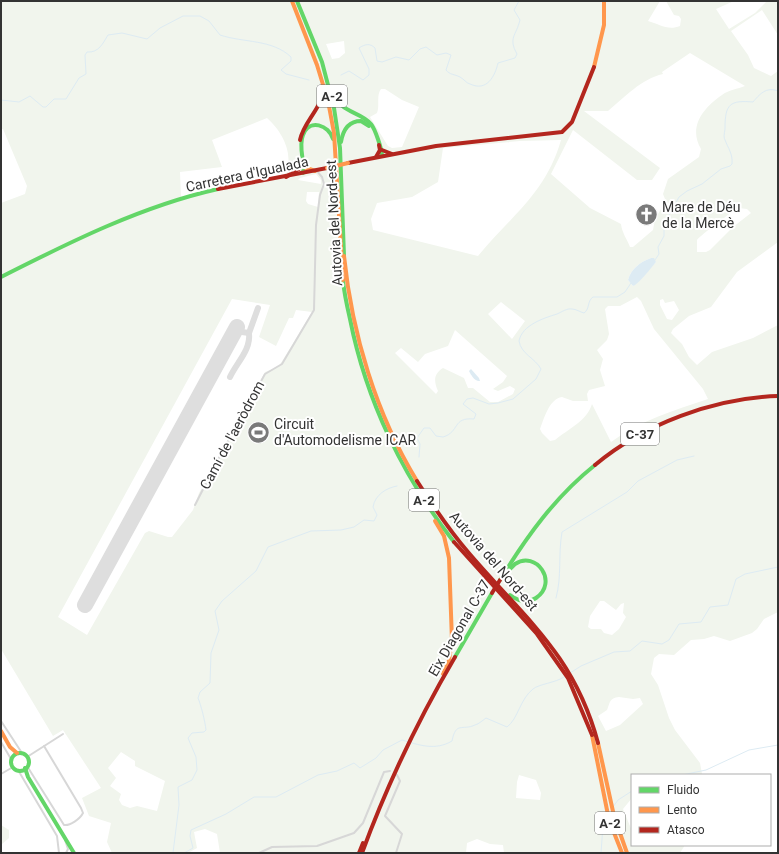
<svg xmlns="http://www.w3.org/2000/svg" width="779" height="854" font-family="Roboto,sans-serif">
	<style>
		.green { fill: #f1f5ed; fill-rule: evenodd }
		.water { fill: #ddebf3 }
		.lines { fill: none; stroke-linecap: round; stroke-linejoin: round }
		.stream { stroke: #ddebf3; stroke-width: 1 }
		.taxiway { stroke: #dedede; stroke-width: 6 }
		.runway { stroke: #dedede; stroke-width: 16 }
		.street { stroke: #d7d7d7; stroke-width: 2 }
		.fast { stroke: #63d668; stroke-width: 4 }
		.slow { stroke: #ff974d; stroke-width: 4 }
		.jam { stroke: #b3261e; stroke-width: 4 }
		.slow-bridge { stroke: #ff974d; stroke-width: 4 }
		.jam-bridge { stroke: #b3261e; stroke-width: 4 }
		.labels { text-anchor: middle; stroke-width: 4; stroke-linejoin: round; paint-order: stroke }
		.shield { fill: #fff; stroke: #707070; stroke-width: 1 }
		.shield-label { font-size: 13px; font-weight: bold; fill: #333 }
		.street-label { font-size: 14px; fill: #333; stroke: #fff }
		.poi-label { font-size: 14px; fill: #333; stroke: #fff; text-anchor: start }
	</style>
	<rect width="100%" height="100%" fill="#fff"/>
	<g class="green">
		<path d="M1,1H660L648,21C659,24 668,31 680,26L681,19L679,16L674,15L666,1H734L716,9L729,29L755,13L767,1H778V35L762,10L731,31L748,55L754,68L771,76L778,71V242L737,272L711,307L689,316L673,329L671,333L682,344L689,357L697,365L712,352L753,338L778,325V612L764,619L757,629L752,633L730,641L714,636L704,639L691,640L674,655L659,654L654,658L651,674L658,685L669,718L675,730L700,763L702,774L632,775V798L623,809L632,831V845H685L680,853H504L503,845L490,844L477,839L467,843L466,853H220L217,834L205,829L194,832L197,848L188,853H112L107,842L111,823L89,816L82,798L101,788L63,730L53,736L1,649V203L25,194L27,186L3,129H1ZM344,41L345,53L339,58L332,59L326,44ZM690,53L745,86C738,89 728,90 722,95C703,108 688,127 701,149L699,157L668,179L663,194L665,199L661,209L655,219L653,230L633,247H630C627,239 622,233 621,224L590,208L551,174L573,130L637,180H652L660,168L584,111H608C625,97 641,79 663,74L662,72ZM381,89H385L402,100L419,107L402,147L392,148L388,146L370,117L377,113C380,105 376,95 381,89ZM267,118C282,131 295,155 285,174L181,197L180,172L222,167L212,140ZM561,140C546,193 511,216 478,256L373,230L371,219L377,203L412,197L438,182L443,148L520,141ZM316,174L321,180V184L298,180L300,178ZM307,192H319L318,207L308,204L306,201ZM739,208L747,209L751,213L733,227L710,250L706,252H697V240C701,235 732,211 739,208ZM651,258L656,262L633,286L628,280C631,269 640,262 651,258ZM637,297L641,301L654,329L703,389L708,399C674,410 640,421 611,442L592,404C587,421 568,429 555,440L550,441L542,433L540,429C544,419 549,399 562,397L573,401H588L587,394L589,390L605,386L600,370L603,359L597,350L607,340L609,334L605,309L608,306H620ZM232,299L270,305L259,337L276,346L289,318H293L296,310L312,312L281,363L278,367L265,372L199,493L193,510L172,537H168L149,531L145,533L87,635L58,617ZM663,299L665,303L674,301L679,310L672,320L667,319L660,305V300ZM501,302L525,321L512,339L488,314ZM455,330L507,376L503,382L493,389L498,391L510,386L515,389L513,394L498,402H490L473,388H468L464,378L443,368C433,374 434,382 438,391L436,394L395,353L401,348L418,362L425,354L448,346ZM600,601H604L616,610L621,604L624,603L623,613L626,617L619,629L612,635L604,633L601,629H591L588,627L590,616ZM619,697L633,699L640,698L643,704L620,725L606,731L598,716L607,710C610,703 609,698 619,697ZM121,752L135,761V766L165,781L157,811L137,806L130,808L122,805L119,800L121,794L110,786L116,778L108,768ZM519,775L536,780L541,793L540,800L516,798L517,782Z"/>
		<path d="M1,825L9,830V838L1,845Z"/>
	</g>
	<g class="water">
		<path d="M651,258H654L656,262C651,268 639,284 633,286L628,280C631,269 640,262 651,258Z"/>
		<path d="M471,369L479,378L480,381C475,382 471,375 469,371Z"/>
	</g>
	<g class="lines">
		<g class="stream">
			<path d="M341,75L349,71L363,80L369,75V69L359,48C365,44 370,43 375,48L377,61L382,62L396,57L409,60L420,49L426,47L437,55L446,53L451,55L446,70C450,75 454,74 460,77C464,79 466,83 470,84C487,92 495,76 498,63L515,58L517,54C508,38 516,36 520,20L514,10L519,1"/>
			<path d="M1,100L19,102L30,96L43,107H46L54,99H66L79,78L86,74L85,55L87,52C99,53 103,43 108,35L122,33L147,39L160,28L183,16H200L209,21L220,35C244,43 272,39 291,57V61L281,70L286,74L309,80"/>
			<path d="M655,260L659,254L658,247L664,236V229L668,217L679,197L687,191L702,184L721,169L730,166L732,164C733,154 728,148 725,140C723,136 725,132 725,128C725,104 730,100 753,102C759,95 766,86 778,91"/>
			<path d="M419,457L420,444L417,438L424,428H430L436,436L443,437C460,432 452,417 474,419L476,414L463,404L467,399L473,398L489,404L498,403L513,399L536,379L541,369C535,358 521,354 519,341C522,325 544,318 557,314C562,312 567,308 572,309C576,309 580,312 584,313C590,309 587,301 593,297H617L625,292L631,283"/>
			<path d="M556,598C562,576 558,555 562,532L627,492L638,481L677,460L694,456"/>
			<path d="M567,675L581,666L614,652L630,651L642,641L662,644L669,640L679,624L701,622L710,607L728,605L736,579L745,574L778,567"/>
			<path d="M682,775L706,770L749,750L778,745"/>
			<path d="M613,807L618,800L632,791"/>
			<path d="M173,853L179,805L178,787L192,780L197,770L196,757L188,738L192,733L204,732L206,730C205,721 201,705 198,698L200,692L210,683L211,653L219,630L215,611L222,601L256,571L268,547L311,531L341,530L354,527L364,520L374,521L377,515L373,507C375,495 386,488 397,486"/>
			<path d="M184,853L193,848L190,836L191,830L226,814L254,797H276L318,775L337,771L354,763L360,768L376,758L383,750L402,740C419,745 435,751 452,741C456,721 462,731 475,725C479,724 483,720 486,718L507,727C518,719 520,699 533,689C539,684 555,683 564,677"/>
			<path d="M601,853L603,825L607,819"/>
		</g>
		<g class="taxiway">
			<path d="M235,331L249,333L258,308"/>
			<path d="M230,377C237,362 251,350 249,333"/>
		</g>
		<path class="runway" d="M85,605L237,327"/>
		<g class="street">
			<path d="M195,505L221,454L265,374L282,364L314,310L316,225L320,195L324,184L322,177L316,170"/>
			<path d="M1,721L22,753"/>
			<path d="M1,742L11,759"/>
			<path d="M27,757L63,734"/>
			<path d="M27,766L64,825C70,826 80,819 83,813L81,808L44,746"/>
			<path d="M18,770L57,836L59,853"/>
			<path d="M1,774L13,767"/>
			<path d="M65,840L68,849L66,853"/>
			<path d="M259,853L272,847L317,846L354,833L363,823L384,772L390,771"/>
			<path d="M396,853L402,834L385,816L400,781L397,775"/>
		</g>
		<g class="fast">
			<path d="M297,1L322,62L334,108L340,148L344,256"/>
			<path d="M333,89C340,115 357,109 371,124C375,129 382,149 382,156"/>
			<path d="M341,142C343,130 348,121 361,121L369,126"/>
			<path d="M303,173C305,161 298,147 303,135C309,118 329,125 333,139"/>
			<path d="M1,277C70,242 142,206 218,189"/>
			<path d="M343,280C344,293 347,306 350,319C366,400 403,477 454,542"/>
			<path d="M506,573C509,570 512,567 515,564C536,550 559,582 536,598C527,604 518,601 510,595"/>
			<path d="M500,580C527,536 555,497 595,465"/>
			<path d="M455,657L492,593"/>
			<circle cx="20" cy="762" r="9"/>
			<path d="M25,768L28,777L74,853"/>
		</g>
		<g class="slow">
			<path d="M292,1L317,65L328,101L334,133L343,280"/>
			<path d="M594,67L604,25V1"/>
			<path d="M304,167L315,171"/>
			<path d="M344,256C352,334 376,414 417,481"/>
			<path d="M435,521L444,536L449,558L452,641L449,660L443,674"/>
			<path d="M1,731L10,747L17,753"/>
			<path d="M592,735L609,820L622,853"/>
			<path d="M598,743L614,816L627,853"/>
		</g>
		<g class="jam">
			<path d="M300,140C304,121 321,110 323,90"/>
			<path d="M382,150L392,154"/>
			<path d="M376,157L380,150L379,145"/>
			<path d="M348,163L436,146L562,132L572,122L594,67"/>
			<path d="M286,177L300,168"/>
			<path d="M218,189L327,168"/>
			<path d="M595,465C644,424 714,398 778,396"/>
			<path d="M417,481C433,506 449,530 468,552C525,619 574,654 598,743"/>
			<path d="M454,542L537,634L568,678L592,735"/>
			<path d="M359,853L363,843"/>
			<path d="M362,853C387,785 418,720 455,657"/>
		</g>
		<path class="slow-bridge" d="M327,168L348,163"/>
		<path class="jam-bridge" d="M492,593L500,580"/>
	</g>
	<defs>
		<symbol id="church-disc" viewBox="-11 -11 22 22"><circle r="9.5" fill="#7a7a7a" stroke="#fff"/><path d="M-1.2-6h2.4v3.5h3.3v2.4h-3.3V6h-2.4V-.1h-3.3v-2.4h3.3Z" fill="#fff"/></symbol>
		<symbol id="stadium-disc" viewBox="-11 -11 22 22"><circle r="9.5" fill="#7a7a7a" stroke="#fff"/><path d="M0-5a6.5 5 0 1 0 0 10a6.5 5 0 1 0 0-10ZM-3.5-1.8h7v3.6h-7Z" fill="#fff"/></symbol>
	</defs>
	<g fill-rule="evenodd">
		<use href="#church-disc" x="634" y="202" width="25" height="25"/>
		<use href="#stadium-disc" x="246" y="420" width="25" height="25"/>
	</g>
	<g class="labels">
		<g class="shield">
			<rect x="317" y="85" width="30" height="22" rx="3"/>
			<rect x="621" y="423" width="38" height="22" rx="3"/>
			<rect x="409" y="489" width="30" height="22" rx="3"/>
			<rect x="595" y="812" width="30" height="22" rx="3"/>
		</g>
		<g class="shield-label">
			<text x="332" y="101">A-2</text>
			<text x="640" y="439">C-37</text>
			<text x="424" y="505">A-2</text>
			<text x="610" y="828">A-2</text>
		</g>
		<g class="street-label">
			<text transform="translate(247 174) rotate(-12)" y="5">Carretera d'Igualada</text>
			<text transform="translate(334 223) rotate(-93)" y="5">Autovia del Nord-est</text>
			<text transform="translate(232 435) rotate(-62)" y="5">Camí de l'aeròdrom</text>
			<text transform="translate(494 561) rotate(49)" y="5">Autovia del Nord-est</text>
			<text transform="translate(459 628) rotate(-60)" y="5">Eix Diagonal C-37</text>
		</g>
		<g class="poi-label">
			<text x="662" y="212">Mare de Déu<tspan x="662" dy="16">de la Mercè</tspan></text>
			<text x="274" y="429">Circuit<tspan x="274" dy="16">d'Automodelisme ICAR</tspan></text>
		</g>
	</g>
	<rect width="779" height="854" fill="none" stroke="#333333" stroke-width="4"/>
	<rect x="631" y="774" width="140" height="72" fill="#ffffff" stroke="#adadad"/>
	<rect x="639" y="787" width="20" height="6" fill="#63d668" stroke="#adadad"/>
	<text x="667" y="794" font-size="12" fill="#333333">Fluido</text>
	<rect x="639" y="807" width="20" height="6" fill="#ff974d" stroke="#adadad"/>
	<text x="667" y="814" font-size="12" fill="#333333">Lento</text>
	<rect x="639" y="827" width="20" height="6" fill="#b3261e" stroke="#adadad"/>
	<text x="667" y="834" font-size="12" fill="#333333">Atasco</text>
</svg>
